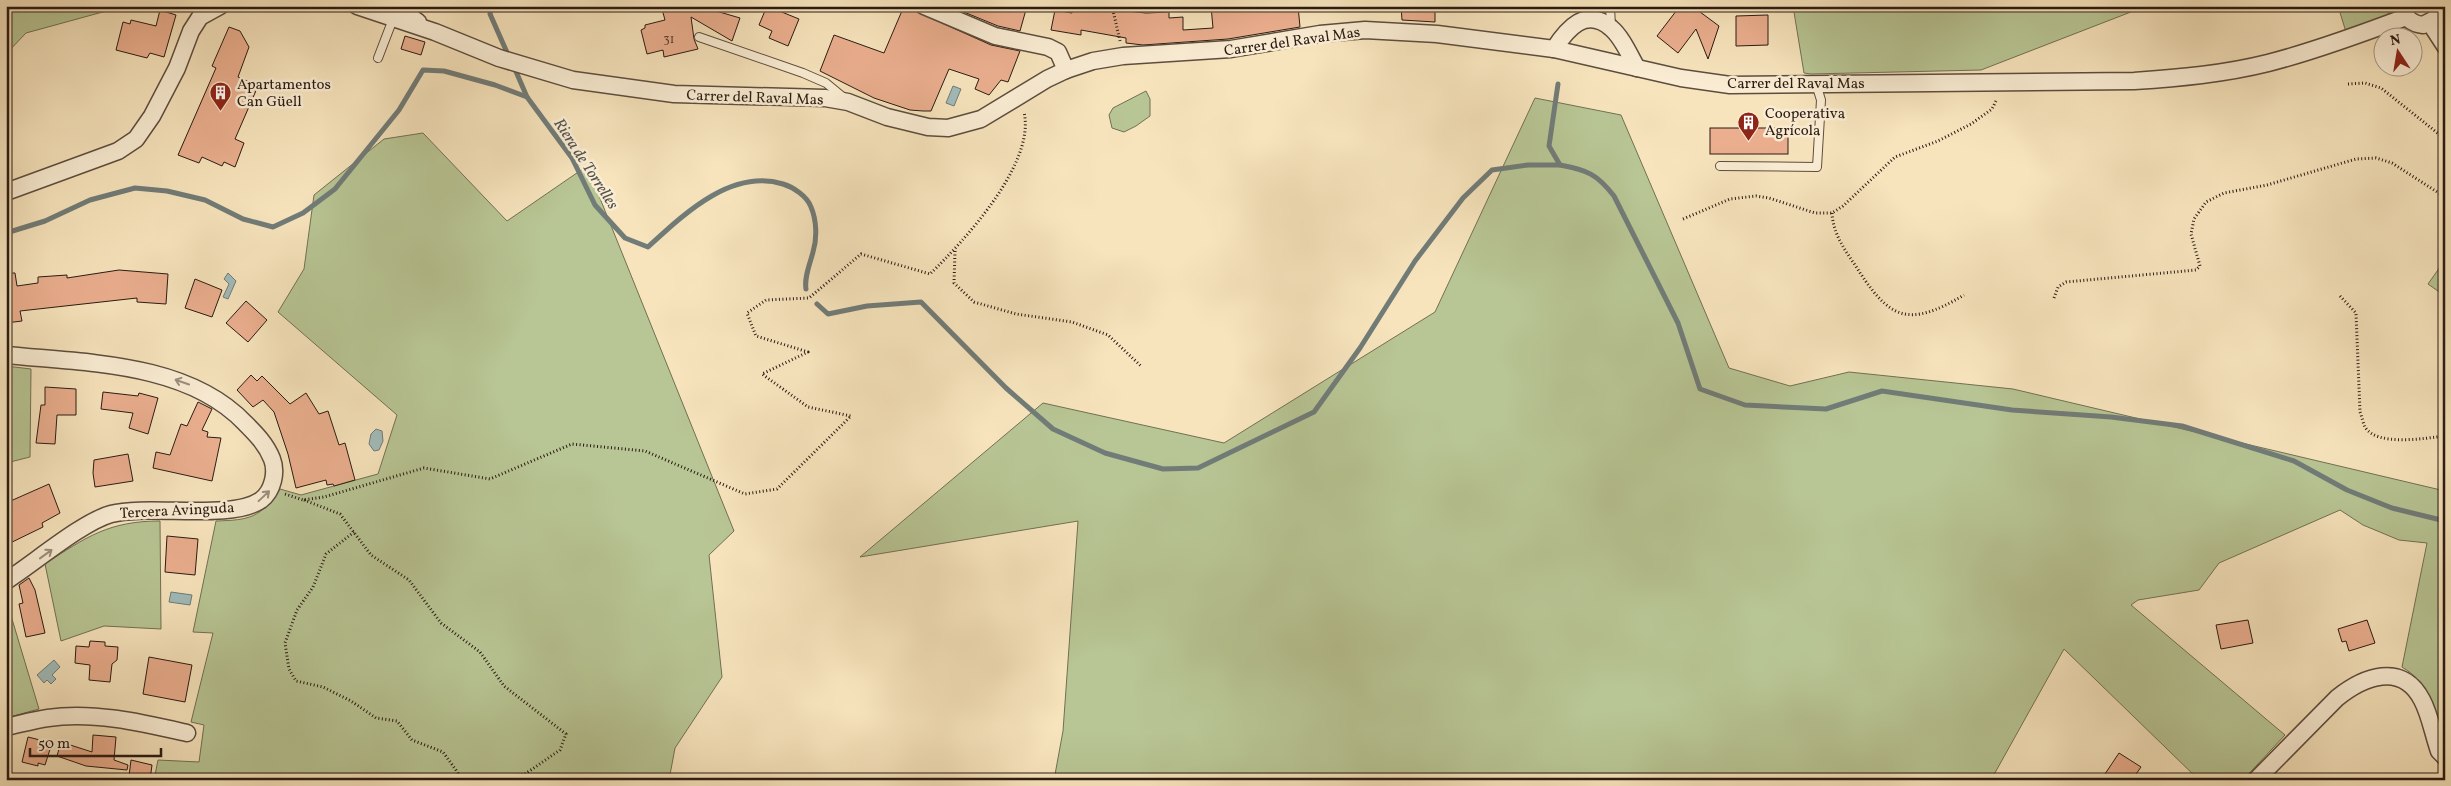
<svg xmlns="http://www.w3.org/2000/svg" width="2451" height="786" font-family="Vollkorn,serif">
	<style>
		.green { fill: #b8c594; stroke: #717054 }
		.water { fill: #a1bcbb; stroke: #717c78 }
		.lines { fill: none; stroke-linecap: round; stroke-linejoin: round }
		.stream { stroke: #717c78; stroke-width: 5 }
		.building { fill: #ebaf8f; stroke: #2a1b13 }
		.lane-casing { stroke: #5d4d3e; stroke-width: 10 }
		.street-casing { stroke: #5d4d3e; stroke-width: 19 }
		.path { stroke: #2a1b13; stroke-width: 3; stroke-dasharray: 1 2.5; stroke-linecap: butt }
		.lane { stroke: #faedd4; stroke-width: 8 }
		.street { stroke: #faedd4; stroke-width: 16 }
		.oneway { stroke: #9c8e7d }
		.labels { text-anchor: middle; stroke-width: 5; stroke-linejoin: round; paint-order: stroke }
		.number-label { font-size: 12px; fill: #5a4032 }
		.street-label { font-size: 15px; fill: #2a1b13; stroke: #faedd4 }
		.poi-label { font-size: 15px; fill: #2a1b13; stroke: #faedd4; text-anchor: start }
		.water-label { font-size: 16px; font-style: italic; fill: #54534e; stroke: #faedd4 }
	</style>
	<rect width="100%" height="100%" fill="#f7e4bd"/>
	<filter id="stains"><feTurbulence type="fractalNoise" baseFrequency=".004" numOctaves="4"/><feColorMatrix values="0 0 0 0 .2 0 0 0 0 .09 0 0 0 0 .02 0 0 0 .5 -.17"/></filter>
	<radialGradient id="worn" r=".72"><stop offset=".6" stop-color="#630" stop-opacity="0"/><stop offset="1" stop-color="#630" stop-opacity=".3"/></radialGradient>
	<g class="green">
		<path d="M6,6H110V10L26,33L6,54Z"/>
		<path d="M1793,6H2141L2136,10L1981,70L1811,74L1804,73Z"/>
		<path d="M2338,6H2394L2387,15L2346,32Z"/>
		<path d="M1146,91L1150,99V116L1136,126L1124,132L1112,128L1109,115L1113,108Z"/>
		<path d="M1535,98L1621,115L1729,368L1790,386L1849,372L2013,389L2445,491V740C2430,710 2435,687 2402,667L2427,543L2399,540L2363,525L2340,510L2219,563L2199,590L2138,600L2131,605L2285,735L2243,780H2199L2064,649L1991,780H1054L1063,731L1078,521L860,557L1043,403L1224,443L1435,312Z"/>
		<path d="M423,133L507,221L587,166L734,531L709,555L722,677L675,748L669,780H154L158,760L199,762L204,725L191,722L213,633L193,632L216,521C250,520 260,518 280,489L301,495L378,474L397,415L278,312L304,269L314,195L384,139Z"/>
		<path d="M2445,260V296L2428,284Z"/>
		<path d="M6,366L31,369L30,457L6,463Z"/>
		<path d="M160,521L161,629L104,626L61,641L45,564C86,537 109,521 160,521Z"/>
		<path d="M6,599L39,709L6,718Z"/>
	</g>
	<g class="water">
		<path d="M953,86L961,89L954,106L946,103Z"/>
		<path d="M228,273L236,281L228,299L223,297L229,284L224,279Z"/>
		<path d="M376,429L382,431L383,441L379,450L374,451L369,444L371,434Z"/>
		<path d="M171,592L192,595L190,605L169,602Z"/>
		<path d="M54,660L60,667L52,675L56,679L51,684L47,680L44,683L37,675Z"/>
	</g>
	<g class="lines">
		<g class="stream">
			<path d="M492,6L490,14L509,57"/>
			<path d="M514,67L527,97"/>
			<path d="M1558,84L1549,146L1560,165C1587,170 1597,174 1614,196L1678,323L1700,389L1745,405L1826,409L1882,391L2012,410L2111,417L2182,426L2294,461L2347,490L2392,508L2445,521"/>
			<path d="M6,233L45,221L90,200L135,188L167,191L205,200L243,219L273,227L303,213L335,189L399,110L423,70L444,71L495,85L527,97L572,158L595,205L625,238L648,247C683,215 731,168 783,184C793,187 807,196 811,207C817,221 817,239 813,252C810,264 804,277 806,289"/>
			<path d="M817,304L828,314L867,306L921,302L1006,388L1053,429L1105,453L1163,469L1198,468L1314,412L1360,348L1415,261L1463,198L1492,170L1528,165H1560"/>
		</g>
	</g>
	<g class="building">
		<path d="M671,6H699L740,18L732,41L691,17L694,39L698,49L664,57L663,50L647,54L641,30L645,28V25L665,20L662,9Z"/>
		<path d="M767,6L799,19L788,46L769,38L772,31L759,25Z"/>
		<path d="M904,6L991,45L1020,51L1008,82L1001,80L989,95L975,89L979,79L949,69L931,111H923L910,110L874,98L820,71L834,35L884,53Z"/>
		<path d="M961,6H1027L1020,31L998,26L959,10Z"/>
		<path d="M1073,6H1107V9L1146,13L1169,12V18L1183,17V30L1213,28L1211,6H1298L1300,27L1228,39L1143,45L1126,43V38L1081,30V35L1051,30L1055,10L1072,13Z"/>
		<path d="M1401,6H1435V22L1402,20Z"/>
		<path d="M1680,6H1692L1719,26L1708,59L1696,29L1678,53L1657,36Z"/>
		<path d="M160,10L176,15L164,57L150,53L147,58L116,50L123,22L130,24L131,20L156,26Z"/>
		<path d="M1768,15V45L1736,46V16Z"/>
		<path d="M229,27L240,31L249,47L238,77L258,86L235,139L244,143L235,167L224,162L222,166L202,157L199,163L178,155L216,68L212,66Z"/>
		<path d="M405,36L425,42L421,55L401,49Z"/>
		<rect x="1710" y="128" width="78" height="26"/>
		<path d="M119,270L168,274L166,304L137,302V298L20,311L22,321L6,323V273H15L17,286L38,283V277L67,275V278Z"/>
		<path d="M195,279L222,290L212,317L185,308Z"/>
		<path d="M246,301L267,320L248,342L226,323Z"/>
		<path d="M251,375L257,381L262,376L290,404L306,393L319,414L328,411L339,445L345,443L355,480L334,486L333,484L327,485L326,480L296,488L288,454L274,412L263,400L253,407L237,390Z"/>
		<path d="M45,387L76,389V415H57L55,444L36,443L41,405H45Z"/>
		<path d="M103,392L138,396L139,393L158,398L148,434L129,428L133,413L101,409Z"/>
		<path d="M198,402L212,409L202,430L208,432L207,437L221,438L212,481L153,468L156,452L170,455L181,424L187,426Z"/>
		<path d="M128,454L133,481L95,487L93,473L94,460Z"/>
		<path d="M49,484L60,513L42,523L43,527L6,545V503Z"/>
		<path d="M167,536L198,539L195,575L165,572Z"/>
		<path d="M29,578L35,590L45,633L26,637L19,604L23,603L19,585Z"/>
		<path d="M2248,620L2253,643L2221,649L2216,625Z"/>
		<path d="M2367,620L2375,643L2349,651L2346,641L2342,642L2338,629Z"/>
		<path d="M90,641L105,642V646L118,647L117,660L112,664L110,682L89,680L90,665L75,663L76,646L89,647Z"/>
		<path d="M149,657L192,665L185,702L143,694Z"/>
		<path d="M93,735L116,737L114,760L128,765L127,770L86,766L57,756L61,742L92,752Z"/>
		<path d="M28,737L52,743L45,765L38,763V766L22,762Z"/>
		<path d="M2119,753L2141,767L2132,780H2101Z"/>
		<path d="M131,760L152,765L150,780H133L134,776H129Z"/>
	</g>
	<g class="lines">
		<defs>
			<g id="lane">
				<path d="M1610,6L1611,27"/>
				<path d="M699,37L803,73L826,83L843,97"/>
				<path d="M378,58L393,19"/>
				<path d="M1720,166L1817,167L1821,100L1816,84"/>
			</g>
			<g id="street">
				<path d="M357,6L435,32L499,58L573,80L674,94L825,98L848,102L887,117L928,127L948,128L981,119L1047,79L1066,70L1093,61L1123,56L1231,49L1320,34L1365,30L1437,34L1554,49L1681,78L1730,85L2134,81C2179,78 2224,74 2268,63C2315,51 2361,34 2406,17"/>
				<path d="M395,6L418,22"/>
				<path d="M924,6L995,36L1048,47L1058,52L1066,70"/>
				<path d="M2403,6C2404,18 2412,24 2423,25L2435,19L2441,6"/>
				<path d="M2430,23L2445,46"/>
				<path d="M1554,49C1567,29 1586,6 1611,28C1622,37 1630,56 1637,68"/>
				<path d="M6,192L118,151L136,139L152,116L177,68L191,31L200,17L220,6"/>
				<path d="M6,355C85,363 187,362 245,423C256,434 266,444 272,459C277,472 273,491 261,500C231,521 149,504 111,514C82,522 33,564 6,581"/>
				<path d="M6,727C20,724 34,720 48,718C93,711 143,723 187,733"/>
				<path d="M2256,780L2337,698C2363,677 2402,661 2422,700C2430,715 2433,734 2439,751L2445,757"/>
			</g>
		</defs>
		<use href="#lane" class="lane-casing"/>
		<use href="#street" class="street-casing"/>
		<g class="path">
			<path d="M1112,6L1120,41"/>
			<path d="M2348,84L2365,83L2381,88L2445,139"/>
			<path d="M1832,213C1833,233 1844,249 1855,265C1889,319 1907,329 1964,295"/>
			<path d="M1683,219L1730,199L1756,196L1769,198L1815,213H1832L1843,206L1895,157L1938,141L1971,124L1992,109L1997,99"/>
			<path d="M955,251L954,283L974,302L1016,314L1072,322L1108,335L1142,367"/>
			<path d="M2340,296L2356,313L2360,412C2362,417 2363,423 2365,427C2377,447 2426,438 2445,436"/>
			<path d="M2054,298L2058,287L2066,282L2196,270L2200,266L2191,234L2194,219L2206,202L2224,193L2267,185L2356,159L2376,158L2392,163L2445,197"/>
			<path d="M285,494L303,500L324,497L424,468L490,479L572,444L645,451L745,494L777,489L851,416L808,407L762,374L808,352L756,336L747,313L766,300L809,298L861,254L930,274C965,240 1036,163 1024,112"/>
			<path d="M304,500L340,514L371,555L409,580L441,623L480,652L504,686L566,734L560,750L525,774L490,780"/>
			<path d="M354,532L326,554L313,587L297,610L285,643L289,669L296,681L323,687L351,701L376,718L397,721L412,740L443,752L463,780"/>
		</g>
		<use href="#lane" class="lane"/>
		<use href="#street" class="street"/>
	</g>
	<defs><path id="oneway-shaft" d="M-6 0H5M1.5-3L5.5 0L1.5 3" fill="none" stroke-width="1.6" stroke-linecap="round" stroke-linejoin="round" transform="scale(1.25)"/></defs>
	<g class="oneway">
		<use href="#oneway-shaft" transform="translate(182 382) rotate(-161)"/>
		<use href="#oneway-shaft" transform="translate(264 496) rotate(-43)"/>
		<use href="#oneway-shaft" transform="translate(46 554) rotate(-36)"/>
	</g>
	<defs>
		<symbol id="building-pin" viewBox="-11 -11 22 30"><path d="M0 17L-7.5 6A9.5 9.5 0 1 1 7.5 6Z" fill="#8f2418" stroke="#faedd4"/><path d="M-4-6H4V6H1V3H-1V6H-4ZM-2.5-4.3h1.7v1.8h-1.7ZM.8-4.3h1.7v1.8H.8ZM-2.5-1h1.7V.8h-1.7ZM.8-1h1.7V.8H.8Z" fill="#fff"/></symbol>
	</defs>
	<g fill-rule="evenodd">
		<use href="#building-pin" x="208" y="80" width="25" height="34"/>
		<use href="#building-pin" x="1736" y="110" width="25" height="34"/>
	</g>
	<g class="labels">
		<g class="number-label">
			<text x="669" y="43">31</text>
		</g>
		<g class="street-label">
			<text transform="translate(1292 41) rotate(-8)" y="5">Carrer del Raval Mas</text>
			<text x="1796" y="88">Carrer del Raval Mas</text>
			<text transform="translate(755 97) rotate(2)" y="5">Carrer del Raval Mas</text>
			<text transform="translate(177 510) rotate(-3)" y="5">Tercera Avinguda</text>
		</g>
		<g class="poi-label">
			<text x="237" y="89">Apartamentos<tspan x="237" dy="17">Can Güell</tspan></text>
			<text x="1765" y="118">Cooperativa<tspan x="1765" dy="17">Agrícola</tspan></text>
		</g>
		<g class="water-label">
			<text transform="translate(587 163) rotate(57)" y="6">Riera de Torrelles</text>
		</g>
	</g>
	<rect width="2451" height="786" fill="none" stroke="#f7e4bd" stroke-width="25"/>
	<rect x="8" y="8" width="2436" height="771" fill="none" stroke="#2a1b13" stroke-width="2.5"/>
	<rect x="12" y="12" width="2426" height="761" fill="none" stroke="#2a1b13"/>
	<g transform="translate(2398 52) rotate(348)"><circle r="24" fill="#faedd4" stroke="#a79987"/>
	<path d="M0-4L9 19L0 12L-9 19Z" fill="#8f2418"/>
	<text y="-8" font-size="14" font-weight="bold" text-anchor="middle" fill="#2a1b13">N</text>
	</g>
	<path d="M30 748v8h131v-8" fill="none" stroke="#2a1b13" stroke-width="2.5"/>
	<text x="38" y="748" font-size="15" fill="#2a1b13" stroke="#faedd4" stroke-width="4" paint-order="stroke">50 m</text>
	<rect width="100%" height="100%" filter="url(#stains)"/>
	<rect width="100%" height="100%" fill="url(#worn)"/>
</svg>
